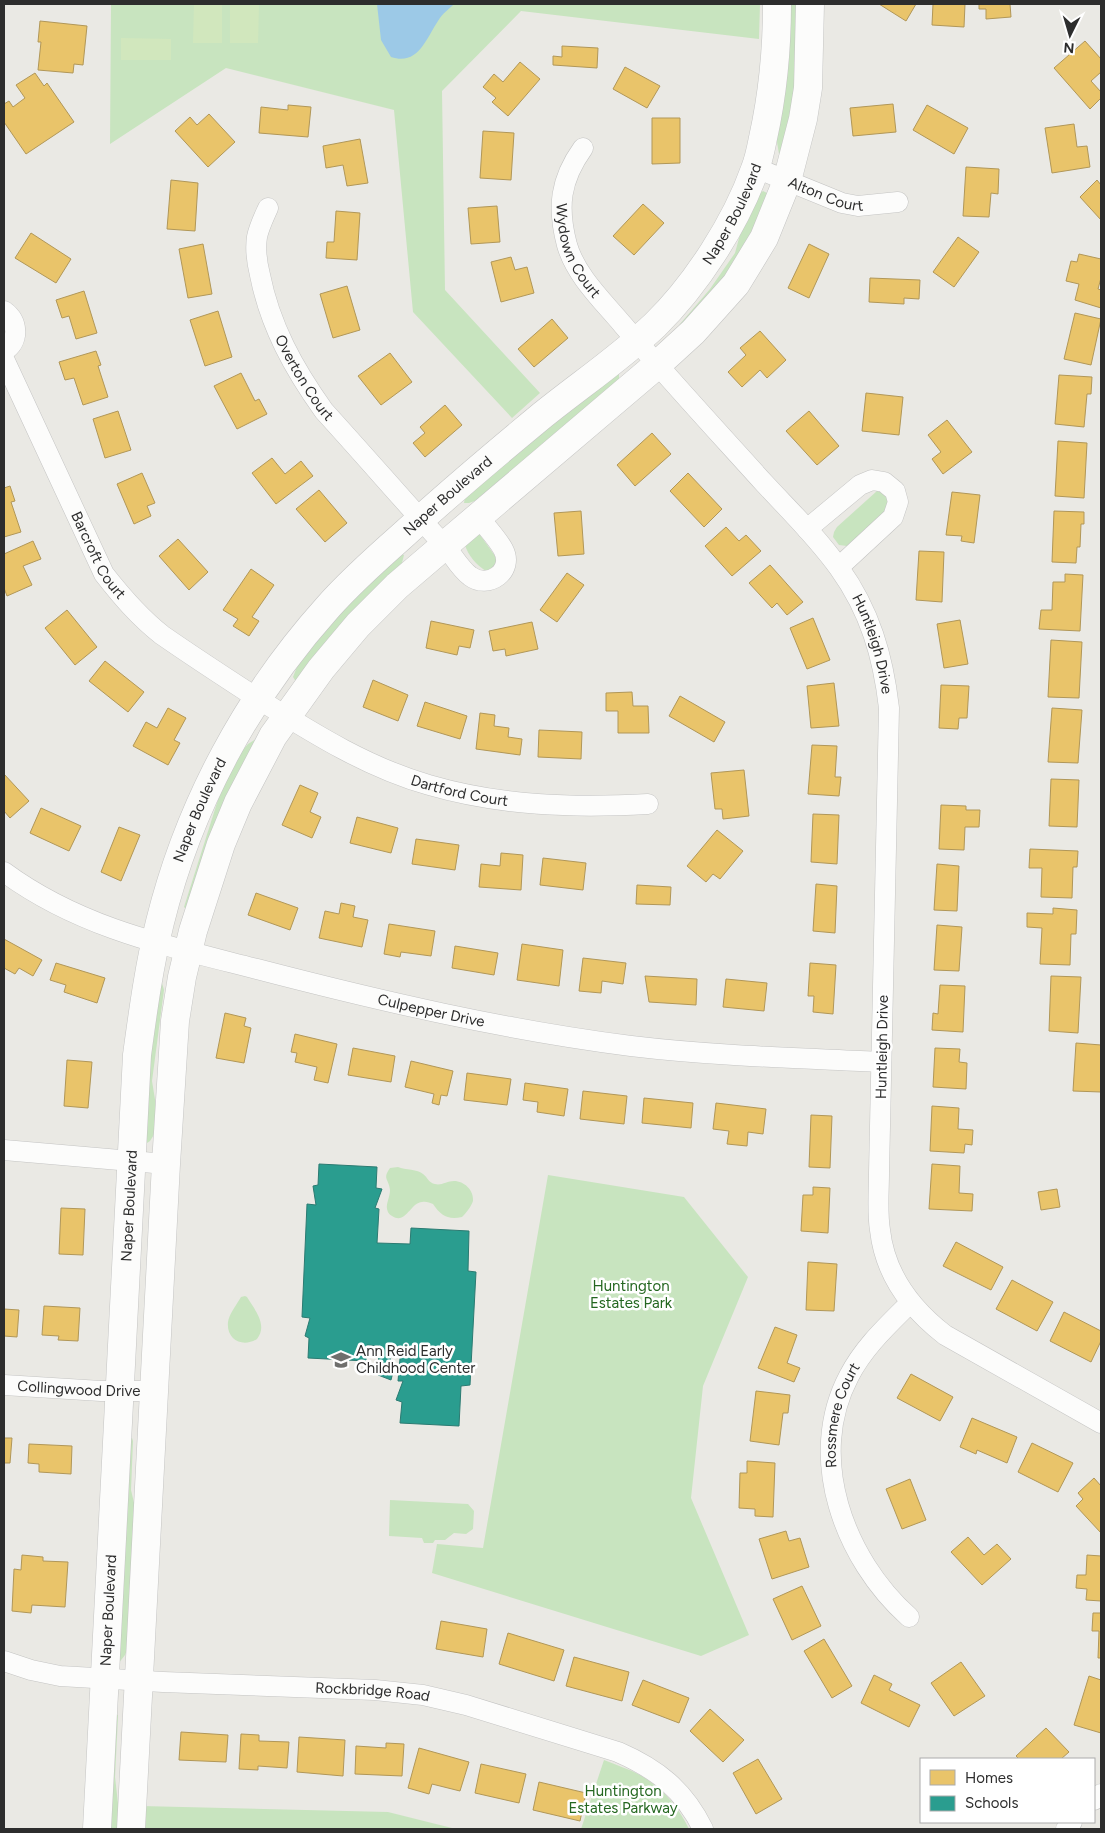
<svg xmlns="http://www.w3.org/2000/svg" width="1105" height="1833" font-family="Figtree,sans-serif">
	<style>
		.green { fill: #c8e4bf }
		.pitch { fill: #d1e7bd }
		.water { fill: #9cc9e7 }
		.homes { fill: #e9c46a; stroke: #b19758 }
		.schools { fill: #2a9d8f; stroke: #2b7b72 }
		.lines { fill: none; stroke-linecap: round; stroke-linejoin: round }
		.minor-casing { stroke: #c4c4c3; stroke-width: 21 }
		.secondary-casing { stroke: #c4c4c3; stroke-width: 29 }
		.minor { stroke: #fcfcfb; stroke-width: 20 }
		.secondary { stroke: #fcfcfb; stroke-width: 28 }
		.labels { text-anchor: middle; stroke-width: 5; stroke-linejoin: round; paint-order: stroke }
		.street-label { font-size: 15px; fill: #2d2d2d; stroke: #fff }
		.park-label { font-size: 15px; fill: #246720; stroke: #fff }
		.poi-label { font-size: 15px; fill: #2d2d2d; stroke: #fff; text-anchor: start }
	</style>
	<rect width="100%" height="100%" fill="#eae9e4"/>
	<g class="green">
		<path d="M111,4H760L759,39L521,11L442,91L445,290L540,393L512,418L413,312L394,110L226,68L110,144Z"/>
		<path d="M788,4H797L796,110L781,155L779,154L776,136Z"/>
		<path d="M763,191L769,194L770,199L733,265L712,294L678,328L680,324L710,289L735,253L745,216L753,199Z"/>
		<path d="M614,374H619V381L480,499L469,503H464L465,497Z"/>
		<path d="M877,491L885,493L889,496L888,510L847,546L839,545L833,537L834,532L837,527Z"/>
		<path d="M475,534L480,535L498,560L494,569L486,571C476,565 468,555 465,545Z"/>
		<path d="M401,554L404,555L402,563L390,579L299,680H295L293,677L302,654L358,591Z"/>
		<path d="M256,739L186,909L184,907L223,784L235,759L248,744Z"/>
		<path d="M162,983L164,990L152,1081L158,1118L155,1133L150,1141L144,1145L145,1080L159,984Z"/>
		<path d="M398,1167C405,1170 418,1169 423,1174C428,1178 429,1183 435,1184C441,1186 447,1181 454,1181C464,1181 474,1190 473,1201C471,1207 466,1213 462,1217C448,1220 441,1216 433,1204C430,1203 426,1201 422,1202C410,1203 406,1225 392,1216C389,1214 388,1213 387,1209C386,1203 390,1197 390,1190C389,1179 382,1179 390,1168Z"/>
		<path d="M548,1175L684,1197L748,1277L703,1386L691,1498L749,1635L701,1656L432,1573L437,1544L483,1548Z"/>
		<path d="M245,1296L247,1297C255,1310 268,1325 257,1339C243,1348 226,1340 228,1322C229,1314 237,1304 241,1297Z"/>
		<path d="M129,1438H132L133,1441L131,1490L135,1507L129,1645L125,1655L118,1664Z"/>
		<path d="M390,1500L468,1504L474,1511L473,1529L466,1534L454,1533L445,1540H435L433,1543H424L422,1538L389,1536Z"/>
		<path d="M114,1714L118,1715V1717L115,1777L121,1829H106Z"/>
		<path d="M604,1760C616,1765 629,1769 640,1775C662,1787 679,1808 689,1829H581Z"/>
		<path d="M141,1806L388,1812L456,1829H140Z"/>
	</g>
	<g class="pitch">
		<path d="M194,4H222V43H193Z"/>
		<path d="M230,4H259L258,43H230Z"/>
		<path d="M121,38L171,39V60H121Z"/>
	</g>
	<path class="water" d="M377,4H454C449,9 442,14 438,21C426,39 418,66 391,57L381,40Z"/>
	<g class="homes">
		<path d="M879,4H916L906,21Z"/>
		<path d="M933,4H965L964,27L932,25Z"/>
		<path d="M979,4H1010L1011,17L986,19V9H979Z"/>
		<path d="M40,21L87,26L83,65L74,64L73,73L38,70L41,42H38Z"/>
		<path d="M1085,41L1101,59V72L1091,81L1101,92V98L1090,109L1054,68Z"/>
		<path d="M562,46L598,48L597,68L553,65V56L562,57Z"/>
		<path d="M520,62L540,79L508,116L492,102L496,98L483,87L494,74L503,82Z"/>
		<path d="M625,67L660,86L647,108L613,89Z"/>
		<path d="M35,73L44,86L47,83L74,122L26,154L4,122V104L9,101L13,107L25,98L16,85Z"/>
		<path d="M893,104L896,132L853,136L850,108Z"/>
		<path d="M288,105L311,107L308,137L259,133L261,107L288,110Z"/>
		<path d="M927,105L968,128L954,154L913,130Z"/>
		<path d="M209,114L235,142L208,167L175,131L190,117L197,125Z"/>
		<path d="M652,118H680V163L652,164Z"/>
		<path d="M1074,124L1077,147L1087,146L1090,167L1052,173L1045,128Z"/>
		<path d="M483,131L514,133L511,180L480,178Z"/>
		<path d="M360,139L368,183L347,186L343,165L326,168L323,146Z"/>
		<path d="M966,167L999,169L998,194L991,193L989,217L963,216Z"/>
		<path d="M171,180L198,183L195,231L167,229Z"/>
		<path d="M1097,180L1101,185V220L1080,197Z"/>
		<path d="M643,204L664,223L634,255L613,236Z"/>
		<path d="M497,206L500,242L471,244L468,208Z"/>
		<path d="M336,211L360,213L357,260L326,258L327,242H334Z"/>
		<path d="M31,233L71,259L56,283L15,258Z"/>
		<path d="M958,237L979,252L954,287L933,272Z"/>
		<path d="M203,244L212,294L188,298L179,249Z"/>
		<path d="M809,244L829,254L809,298L788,288Z"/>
		<path d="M1079,254L1101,259V278L1098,289L1101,290V308L1075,300L1079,284L1066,281L1071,261L1077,262Z"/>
		<path d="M511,257L515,270L527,267L534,293L501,302L491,262Z"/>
		<path d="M870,278L920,280L919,299L904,298V304L869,302Z"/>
		<path d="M347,286L360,330L333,338L320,294Z"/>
		<path d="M84,291L97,333L76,339L69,316L62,318L56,300Z"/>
		<path d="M218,311L232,357L205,366L190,320Z"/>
		<path d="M1075,313L1101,319L1091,365L1064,359Z"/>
		<path d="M552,319L568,338L534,367L518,349Z"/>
		<path d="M760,331L786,360L767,378L760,370L742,387L728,372L746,355L740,348Z"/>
		<path d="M96,351L101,365L98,366L108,397L83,405L74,378L65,380L59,362Z"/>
		<path d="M390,353L412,382L381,405L358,376Z"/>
		<path d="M241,373L255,401L259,399L267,414L237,429L214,386Z"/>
		<path d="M1059,375L1092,377L1091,394H1087L1084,427L1055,424Z"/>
		<path d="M866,393L903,397L899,435L862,431Z"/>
		<path d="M445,405L462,425L425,457L413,443L425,433L420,427Z"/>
		<path d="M118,411L131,450L105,458L93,419Z"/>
		<path d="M809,411L839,446L817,465L786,431Z"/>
		<path d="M947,420L972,452L943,474L932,459L941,452L928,435Z"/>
		<path d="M652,433L671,454L635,486L617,465Z"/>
		<path d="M1058,441L1087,443L1084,498L1055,496Z"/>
		<path d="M272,458L285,474L301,461L313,476L276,504L252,473Z"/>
		<path d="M142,473L155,503L147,506L151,516L134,524L117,484Z"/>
		<path d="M688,473L722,509L704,527L670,491Z"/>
		<path d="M10,486L15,501L11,502L21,532L4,537V488Z"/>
		<path d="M319,490L347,523L325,542L296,509Z"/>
		<path d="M952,492L980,495L974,543L961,541L962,536L946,535Z"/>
		<path d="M581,511L584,554L558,556L554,513Z"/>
		<path d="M1054,511L1084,512V524H1081L1080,547H1077L1076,563L1052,562Z"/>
		<path d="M726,527L739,541L746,535L761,551L732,576L705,546Z"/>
		<path d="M178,539L208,572L189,590L159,556Z"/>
		<path d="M33,541L41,559L23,566L32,585L7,596L4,588V554Z"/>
		<path d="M919,551L944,552L942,602L916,600Z"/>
		<path d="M770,565L803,602L787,615L777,603L772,608L749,583Z"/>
		<path d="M251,569L274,585L252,617L259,621L249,636L233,626L238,619L223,610Z"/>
		<path d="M567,573L584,585L557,622L540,610Z"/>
		<path d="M1065,574L1083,575L1080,631L1039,629L1041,610H1052L1053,582H1065Z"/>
		<path d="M67,610L97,647L75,665L45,628Z"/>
		<path d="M813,618L830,660L807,669L790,628Z"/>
		<path d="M960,620L968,664L944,668L937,624Z"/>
		<path d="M431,621L474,630L470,648L459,646L457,655L426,648Z"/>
		<path d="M532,622L538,649L506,656L505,649L493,651L489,631Z"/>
		<path d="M1051,640L1082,642L1079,698L1048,697Z"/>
		<path d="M105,661L144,692L128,712L89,681Z"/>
		<path d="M373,680L408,695L398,721L363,707Z"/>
		<path d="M834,683L839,726L811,728L807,686Z"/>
		<path d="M941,685L969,686L967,718H959L958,729L939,728Z"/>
		<path d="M632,692L633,706H648L649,733H618V711H606V693Z"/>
		<path d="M680,696L725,722L714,742L669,716Z"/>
		<path d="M425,702L467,716L460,739L417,726Z"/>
		<path d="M168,708L186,718L174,740L180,743L168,765L133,746L146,722L157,728Z"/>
		<path d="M1052,708L1082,710L1078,763L1048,762Z"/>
		<path d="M480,713L495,715L494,726L509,728L508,737L522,739L520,755L476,749Z"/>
		<path d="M539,730L582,732L581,759L538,757Z"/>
		<path d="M812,745L837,746L835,777H841L839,796L808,794Z"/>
		<path d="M744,770L749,816L723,819L722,809H715L711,773Z"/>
		<path d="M4,774L29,801L10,818L4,811Z"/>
		<path d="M1051,779L1079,780L1077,827L1049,826Z"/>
		<path d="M300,785L318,793L310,812L321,817L312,838L282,825Z"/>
		<path d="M941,805L966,806V810H980L979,827H965L964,850L939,849Z"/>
		<path d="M41,808L81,826L69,851L30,833Z"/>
		<path d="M813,814L839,815L837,864L811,862Z"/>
		<path d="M357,817L398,828L391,853L350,843Z"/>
		<path d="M119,827L140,835L121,881L101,872Z"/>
		<path d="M717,830L743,851L720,879L713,874L706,882L687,866Z"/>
		<path d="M416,839L459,845L455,870L412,864Z"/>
		<path d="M1030,849L1078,851L1077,867H1073L1072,898L1041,897L1042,868H1029Z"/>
		<path d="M501,853L523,855L521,890L479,887L481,864L500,866Z"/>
		<path d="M543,858L586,863L583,890L540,885Z"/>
		<path d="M937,864L959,866L957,911L934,910Z"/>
		<path d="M816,884L837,886L835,933L813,931Z"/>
		<path d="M637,885L671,887L670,905L636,904Z"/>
		<path d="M256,893L298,908L290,930L248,915Z"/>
		<path d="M341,903L355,906L353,917L368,920L362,947L319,938L325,911L339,914Z"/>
		<path d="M1053,908L1077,910L1076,934H1071L1070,965L1040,964L1042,928L1027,927V913L1053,914Z"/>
		<path d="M389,924L435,931L431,956L401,952L400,957L384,954Z"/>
		<path d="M937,925L962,927L959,971L934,970Z"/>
		<path d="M4,939L42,960L33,976L19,968L15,974L4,968Z"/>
		<path d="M522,944L563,950L559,986L517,980Z"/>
		<path d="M455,946L498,953L494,975L452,968Z"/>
		<path d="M583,958L626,963L623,984L602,981L601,993L579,991Z"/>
		<path d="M56,963L105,978L97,1003L64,992L66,985L50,980Z"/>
		<path d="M810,963L836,965L833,1014L813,1012L814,996H808Z"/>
		<path d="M645,976L697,979L696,1005L649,1002Z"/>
		<path d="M1051,976L1081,977L1078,1033L1049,1031Z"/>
		<path d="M726,979L767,983L764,1011L723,1007Z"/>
		<path d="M940,985L965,986L963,1032L932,1030L933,1013L938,1014Z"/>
		<path d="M225,1013L246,1018L244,1026L251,1028L244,1063L216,1058Z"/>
		<path d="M295,1034L337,1044L328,1083L314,1080L317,1067L295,1062L297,1053L291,1052Z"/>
		<path d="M1076,1043L1101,1045V1092L1073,1091Z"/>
		<path d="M353,1048L395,1056L391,1082L348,1075Z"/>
		<path d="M935,1048L960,1049L959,1062L967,1063L966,1089L933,1087Z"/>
		<path d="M67,1060L92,1062L88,1108L64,1106Z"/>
		<path d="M411,1061L453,1071L447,1096L441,1095L439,1105L432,1103L434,1094L405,1087Z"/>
		<path d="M467,1073L511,1079L507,1105L464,1100Z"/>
		<path d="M525,1083L568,1089L564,1116L537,1112L538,1102L523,1100Z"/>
		<path d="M583,1091L627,1096L624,1124L580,1119Z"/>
		<path d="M644,1098L693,1103L691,1128L642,1123Z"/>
		<path d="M716,1103L766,1109L763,1134L748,1132L747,1146L727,1144L729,1131L713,1129Z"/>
		<path d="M932,1106L959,1108L958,1129L973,1130L972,1145L965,1144L964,1153L930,1151Z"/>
		<path d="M811,1115L832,1116L830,1168L809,1167Z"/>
		<path d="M932,1164L960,1166L959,1193L973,1194L972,1211L929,1209Z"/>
		<path d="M813,1187L830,1188L828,1233L801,1231L803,1195H813Z"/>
		<path d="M1057,1189L1060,1207L1041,1210L1038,1192Z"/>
		<path d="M61,1208L85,1209L83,1255L59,1254Z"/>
		<path d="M956,1242L1003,1267L991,1290L943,1266Z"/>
		<path d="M808,1262L837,1264L834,1311L806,1310Z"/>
		<path d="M1012,1280L1053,1302L1037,1331L996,1309Z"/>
		<path d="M44,1306L80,1308L78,1341L58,1340L59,1336L42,1335Z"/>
		<path d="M4,1309L19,1310L17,1337L4,1336Z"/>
		<path d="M1064,1312L1101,1331V1341L1091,1362L1050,1341Z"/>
		<path d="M775,1327L797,1335L787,1363L800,1368L794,1382L758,1368Z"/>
		<path d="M911,1374L953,1397L940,1421L897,1398Z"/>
		<path d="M756,1391L790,1395L788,1413H783L779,1445L750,1441Z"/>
		<path d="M972,1418L1017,1437L1007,1463L977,1450L976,1454L960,1447Z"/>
		<path d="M4,1438H12L10,1463H4Z"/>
		<path d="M1032,1443L1073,1463L1058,1492L1018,1472Z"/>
		<path d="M29,1444L72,1446L71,1474L39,1472V1464L28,1463Z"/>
		<path d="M747,1461L775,1463L773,1517L755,1516V1509L739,1508L740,1473H747Z"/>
		<path d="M1094,1478L1101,1486V1533L1076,1506L1083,1499L1078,1493Z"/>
		<path d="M910,1479L926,1520L902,1529L886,1489Z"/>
		<path d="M786,1531L789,1541L800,1538L809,1567L772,1579L759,1539Z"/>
		<path d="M968,1537L984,1555L997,1544L1011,1559L982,1585L951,1552Z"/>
		<path d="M22,1555L43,1557V1561L68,1562L65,1607L32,1605L31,1613L12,1611L14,1569L21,1570Z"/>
		<path d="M1087,1555L1101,1556V1601L1086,1600L1087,1589L1076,1588L1077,1575H1086Z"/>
		<path d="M802,1586L821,1626L792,1640L773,1599Z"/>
		<path d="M1093,1613H1101V1658H1098L1099,1631H1092Z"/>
		<path d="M441,1621L487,1629L483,1657L436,1649Z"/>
		<path d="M508,1633L564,1650L554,1681L499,1664Z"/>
		<path d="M824,1639L852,1686L832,1698L804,1651Z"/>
		<path d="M574,1657L629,1672L622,1701L566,1686Z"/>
		<path d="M961,1662L985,1696L954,1716L931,1683Z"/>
		<path d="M874,1675L892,1684L889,1690L920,1705L909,1727L861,1703Z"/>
		<path d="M1089,1676L1101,1680V1733L1074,1725Z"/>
		<path d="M643,1680L689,1698L679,1723L632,1705Z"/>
		<path d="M710,1709L744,1740L723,1762L690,1731Z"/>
		<path d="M1046,1728L1069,1752L1061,1759H1019L1016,1756Z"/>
		<path d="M181,1732L228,1735L226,1762L179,1760Z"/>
		<path d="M241,1734L259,1735V1741L289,1742L287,1768L258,1766V1770L239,1769Z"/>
		<path d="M299,1737L345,1740L343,1776L297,1772Z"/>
		<path d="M386,1743L404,1744L402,1776L355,1774L356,1746L386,1748Z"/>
		<path d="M419,1748L469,1762L460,1791L432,1784L429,1794L408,1788Z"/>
		<path d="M758,1759L782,1799L756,1814L733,1773Z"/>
		<path d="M481,1764L526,1774L519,1803L475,1793Z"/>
		<path d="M539,1782L586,1793L580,1821L533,1810Z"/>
	</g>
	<path class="schools" d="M319,1164L377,1167L376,1188L382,1189L375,1208L379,1209L377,1243L410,1244L411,1228L469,1231L468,1271L476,1272L470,1385L461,1386L459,1426L400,1423L402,1402L396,1400L403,1381H398L401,1347L394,1346L390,1358L393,1372L391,1380L378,1375L379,1346L367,1345L366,1361L308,1358L309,1338L305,1336L310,1318L302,1317L307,1204L316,1205L313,1186L318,1185Z"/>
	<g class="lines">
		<defs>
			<g id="minor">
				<path id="s1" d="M583,148C560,180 557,207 567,245C576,276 603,301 623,325C669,379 717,431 764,483C789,510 817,537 839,568C870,611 883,656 889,708L879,1173C879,1191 877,1212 880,1230C885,1275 910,1308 945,1335L1101,1423"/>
				<path id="s2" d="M756,168L842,203L858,206L898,202"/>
				<path id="s3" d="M268,208C264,217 259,227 257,237C255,250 257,263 260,275C270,326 294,369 324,411C364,455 403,500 443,544C452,553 459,568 470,576C488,590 515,571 503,549C497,538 486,527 478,516"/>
				<path d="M4,311C18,321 20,341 4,351"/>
				<path id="s4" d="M4,359L104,574C122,597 139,617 162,635C195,658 229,680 263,702C316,735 369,768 429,785C501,806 574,808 648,804"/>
				<path d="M807,529L860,485L872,480L884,482L895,491L898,502L893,517L839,567"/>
				<path id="s5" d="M4,872C80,928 167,946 257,969C380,1001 505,1030 631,1046C714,1056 798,1058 881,1062"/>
				<path d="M4,1150L166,1164"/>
				<path id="s6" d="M4,1385L101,1391H154"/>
				<path id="s7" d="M909,1617C844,1559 806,1457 849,1376C864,1347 887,1326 910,1303"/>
				<path id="s8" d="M4,1661L31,1670L60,1676L163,1682L375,1690L423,1695L466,1705L618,1752C657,1769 684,1790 703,1829"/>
				<path d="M1094,1800L1101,1794"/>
				<path d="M1066,1829L1072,1822"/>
			</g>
			<g id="secondary">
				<path id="s9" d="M97,1829L137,1055C143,1011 149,966 160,922C189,805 248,696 328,607C351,581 377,558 402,536C447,495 493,456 539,418C577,387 619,359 655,325C696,285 736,223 755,169C759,159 761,148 763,138C773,93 777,50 777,4"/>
				<path d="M131,1829L166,1164L175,1021L182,977L193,931L221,844L238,803L273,736L321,669L358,625L397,586L445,545L658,364L693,332L736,284L764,238L787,181L803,119L808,88L810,4"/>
			</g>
		</defs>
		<use href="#minor" class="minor-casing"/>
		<use href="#secondary" class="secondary-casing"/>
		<use href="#minor" class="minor"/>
		<use href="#secondary" class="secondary"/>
	</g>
	<defs>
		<symbol id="school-bare" viewBox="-9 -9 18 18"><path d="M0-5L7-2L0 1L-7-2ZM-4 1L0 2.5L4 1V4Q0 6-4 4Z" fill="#6f6f6d" stroke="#fff" stroke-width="2.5" paint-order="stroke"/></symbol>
	</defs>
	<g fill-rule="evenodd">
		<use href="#school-bare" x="327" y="1346" width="28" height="28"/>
	</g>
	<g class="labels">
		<g class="street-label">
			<text dy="5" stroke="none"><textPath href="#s2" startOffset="75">Alton Court</textPath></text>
			<text dy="5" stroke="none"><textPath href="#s9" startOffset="1839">Naper Boulevard</textPath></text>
			<text dy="5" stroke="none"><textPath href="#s1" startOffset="111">Wydown Court</textPath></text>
			<text dy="5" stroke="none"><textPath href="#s3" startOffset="182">Overton Court</textPath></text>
			<text dy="5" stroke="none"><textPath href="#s9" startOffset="1434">Naper Boulevard</textPath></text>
			<text dy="5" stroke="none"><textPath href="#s4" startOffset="218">Barcroft Court</textPath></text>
			<text dy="5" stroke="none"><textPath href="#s1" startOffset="610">Huntleigh Drive</textPath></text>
			<text dy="5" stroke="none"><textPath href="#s4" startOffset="660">Dartford Court</textPath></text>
			<text dy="5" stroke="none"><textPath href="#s9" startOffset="1029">Naper Boulevard</textPath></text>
			<text dy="5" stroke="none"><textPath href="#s5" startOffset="452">Culpepper Drive</textPath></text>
			<text transform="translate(882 1047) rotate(-89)" y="5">Huntleigh Drive</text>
			<text dy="5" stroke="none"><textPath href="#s9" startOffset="624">Naper Boulevard</textPath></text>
			<text dy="5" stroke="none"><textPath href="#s6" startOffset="75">Collingwood Drive</textPath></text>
			<text dy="5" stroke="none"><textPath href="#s7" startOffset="226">Rossmere Court</textPath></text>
			<text dy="5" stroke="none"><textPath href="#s9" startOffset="219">Naper Boulevard</textPath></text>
			<text dy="5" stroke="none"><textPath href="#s8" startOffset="371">Rockbridge Road</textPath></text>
		</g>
		<g class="park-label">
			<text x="631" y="1291">Huntington<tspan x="631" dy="17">Estates Park</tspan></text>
			<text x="623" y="1796">Huntington<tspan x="623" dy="17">Estates Parkway</tspan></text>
		</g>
		<g class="poi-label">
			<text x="356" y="1356">Ann Reid Early<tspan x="356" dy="17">Childhood Center</tspan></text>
		</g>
	</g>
	<rect width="1105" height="1833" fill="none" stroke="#2d2d2d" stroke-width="10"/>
	<rect x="920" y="1758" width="175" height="65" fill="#ffffff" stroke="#ababab"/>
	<rect x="930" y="1770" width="25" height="15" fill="#e9c46a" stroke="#ababab"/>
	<text x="965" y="1783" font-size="15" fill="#2d2d2d">Homes</text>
	<rect x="930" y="1796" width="25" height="15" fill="#2a9d8f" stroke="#ababab"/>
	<text x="965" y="1808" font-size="15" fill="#2d2d2d">Schools</text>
	<g transform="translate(1070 35) rotate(185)" stroke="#ffffff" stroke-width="4" paint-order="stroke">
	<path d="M0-4L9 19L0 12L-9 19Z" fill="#2d2d2d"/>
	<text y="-8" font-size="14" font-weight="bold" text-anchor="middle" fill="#2d2d2d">N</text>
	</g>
</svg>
